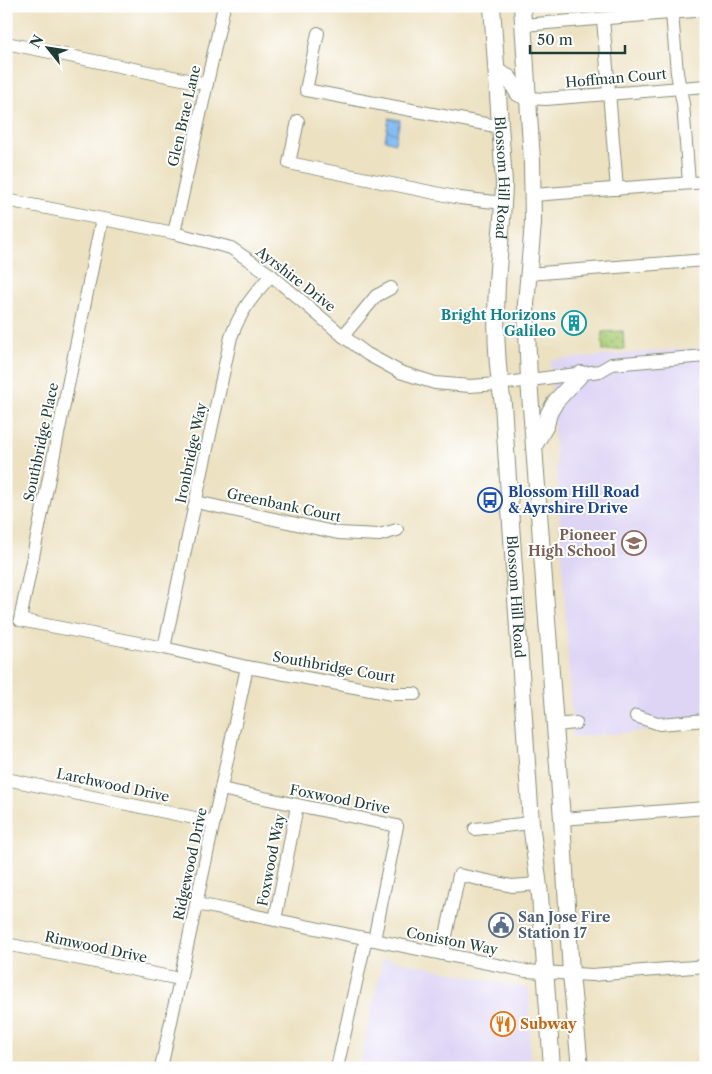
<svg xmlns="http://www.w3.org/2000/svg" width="712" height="1074" font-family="'Libre Caslon Text',serif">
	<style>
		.built { fill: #ded5f5 }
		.green { fill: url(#green-dots); stroke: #648555 }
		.water { fill: url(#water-waves); stroke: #527c94 }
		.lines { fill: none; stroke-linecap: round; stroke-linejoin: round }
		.minor-casing { stroke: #868f7a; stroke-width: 14 }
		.major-casing { stroke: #868f7a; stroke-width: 18 }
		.minor { stroke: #fff; stroke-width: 12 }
		.major { stroke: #fff; stroke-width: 16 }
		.labels { text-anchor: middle; stroke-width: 4; stroke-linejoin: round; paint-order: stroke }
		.street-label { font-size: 14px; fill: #1f3d34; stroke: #fff }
		.culture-label { font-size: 14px; font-weight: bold; fill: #0d838f; stroke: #fff; text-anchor: end }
		.transit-label { font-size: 14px; font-weight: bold; fill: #164399; stroke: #fff; text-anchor: start }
		.education-label { font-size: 14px; font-weight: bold; fill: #785e54; stroke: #fff; text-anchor: end }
		.service-label { font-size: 14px; font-weight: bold; fill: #4e5e75; stroke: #fff; text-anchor: start }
		.food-label { font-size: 14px; font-weight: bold; fill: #c56008; stroke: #fff; text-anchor: start }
	</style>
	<defs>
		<pattern id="green-dots" width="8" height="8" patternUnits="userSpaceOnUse" patternTransform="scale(1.25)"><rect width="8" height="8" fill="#aacd76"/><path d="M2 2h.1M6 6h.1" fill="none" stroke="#8aa862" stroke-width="1.8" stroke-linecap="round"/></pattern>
		<pattern id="water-waves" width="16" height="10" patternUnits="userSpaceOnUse" patternTransform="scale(1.25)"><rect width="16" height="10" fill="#84bcf4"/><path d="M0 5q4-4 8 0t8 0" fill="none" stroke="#6b9ac6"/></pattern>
	</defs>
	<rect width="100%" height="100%" fill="#fff"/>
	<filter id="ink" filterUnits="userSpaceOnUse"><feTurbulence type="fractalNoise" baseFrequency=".02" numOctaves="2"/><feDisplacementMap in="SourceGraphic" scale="10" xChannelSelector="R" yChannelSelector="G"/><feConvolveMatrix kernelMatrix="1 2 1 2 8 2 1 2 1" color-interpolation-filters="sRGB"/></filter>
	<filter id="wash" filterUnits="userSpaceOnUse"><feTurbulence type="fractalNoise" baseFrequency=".0096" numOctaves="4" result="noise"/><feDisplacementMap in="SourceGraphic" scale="20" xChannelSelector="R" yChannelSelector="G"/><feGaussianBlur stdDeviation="1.12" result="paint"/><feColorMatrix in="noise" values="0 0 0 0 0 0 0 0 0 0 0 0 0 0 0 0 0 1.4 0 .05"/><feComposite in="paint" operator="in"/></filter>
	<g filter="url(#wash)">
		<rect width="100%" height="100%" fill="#ece1c1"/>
		<g class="built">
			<path d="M706,347V726L573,737L550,360Z"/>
			<path d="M383,958L529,989L530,1068H359Z"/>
		</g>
		<path class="green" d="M623,331L624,349L603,351L602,332Z"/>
		<path class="water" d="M389,118L400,120L395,143L385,140Z"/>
	</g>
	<g filter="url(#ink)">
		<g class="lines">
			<defs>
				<g id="minor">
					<path d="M672,13L677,73L683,104L689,183"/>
					<path d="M603,19L617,189"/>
					<path d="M523,25L706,10"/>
					<path d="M318,33L306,90L501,127"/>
					<path d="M6,43L207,84"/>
					<path d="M528,98L546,99L706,86"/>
					<path d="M298,121L289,163L460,198L503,203"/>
					<path d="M533,195L706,182"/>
					<path d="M6,200L174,233L231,248L271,275L343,336L367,354L400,372L435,383L470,386L499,384L600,371L612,364L706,356"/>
					<path d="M102,219L20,620L164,648L247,667L392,694H415"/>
					<path d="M174,233L224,6"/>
					<path d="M528,274L706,260"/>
					<path d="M343,336L376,296L391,288"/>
					<path d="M196,502L338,533L379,535L397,530"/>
					<path d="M164,648L231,337C241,310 253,296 271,275"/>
					<path d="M636,716L660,724L706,720"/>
					<path d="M555,725L576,723"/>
					<path d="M6,779L214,822"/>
					<path d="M221,789L397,826L374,940"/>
					<path d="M562,819L706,808"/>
					<path d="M475,829L531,823"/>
					<path d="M197,904L526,971L592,975L706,966"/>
					<path d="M275,920L297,806"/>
					<path d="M6,944L180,979"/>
					<path d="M442,954L459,875L512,886L538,884"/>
					<path d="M161,1068L247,667"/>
					<path d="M337,1068L366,938"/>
				</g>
				<g id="major">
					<path id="s1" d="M492,6L504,183C503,217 499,250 497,284C495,324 496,365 503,404L531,823L540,895L552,1068"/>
					<path d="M522,6L532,161L533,223L526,304L529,380L562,819L571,974L580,1068"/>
					<path d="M497,72L509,78L518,93L528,98"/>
					<path d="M534,446L546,425L549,413L556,401L581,374"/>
				</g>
			</defs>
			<use href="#minor" class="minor-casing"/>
			<use href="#major" class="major-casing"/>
			<use href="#minor" class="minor"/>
			<use href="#major" class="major"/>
		</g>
	</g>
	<defs>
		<symbol id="building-ring" viewBox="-11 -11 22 22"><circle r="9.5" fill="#fff" stroke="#0f9aa8" stroke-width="1.5"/><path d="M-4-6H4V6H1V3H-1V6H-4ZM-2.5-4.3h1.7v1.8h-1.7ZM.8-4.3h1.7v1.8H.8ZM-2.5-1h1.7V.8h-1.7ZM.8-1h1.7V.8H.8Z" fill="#0f9aa8"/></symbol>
		<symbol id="bus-ring" viewBox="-11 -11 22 22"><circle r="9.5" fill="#fff" stroke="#1a4fb4" stroke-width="1.5"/><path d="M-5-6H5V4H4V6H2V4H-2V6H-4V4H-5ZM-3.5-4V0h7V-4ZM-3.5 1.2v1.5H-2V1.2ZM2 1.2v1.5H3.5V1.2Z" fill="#1a4fb4"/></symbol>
		<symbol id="school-ring" viewBox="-11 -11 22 22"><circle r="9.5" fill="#fff" stroke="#8d6e63" stroke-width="1.5"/><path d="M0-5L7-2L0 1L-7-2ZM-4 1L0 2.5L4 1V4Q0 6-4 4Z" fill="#8d6e63"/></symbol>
		<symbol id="civic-ring" viewBox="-11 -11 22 22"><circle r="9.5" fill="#fff" stroke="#5c6f8a" stroke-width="1.5"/><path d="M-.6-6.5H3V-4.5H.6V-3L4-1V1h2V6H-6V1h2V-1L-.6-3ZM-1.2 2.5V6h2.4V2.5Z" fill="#5c6f8a"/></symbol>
		<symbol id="restaurant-ring" viewBox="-11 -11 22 22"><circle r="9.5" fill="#fff" stroke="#e8710a" stroke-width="1.5"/><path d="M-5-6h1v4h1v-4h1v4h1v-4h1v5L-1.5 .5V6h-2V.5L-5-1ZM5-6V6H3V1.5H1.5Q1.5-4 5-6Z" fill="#e8710a"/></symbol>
	</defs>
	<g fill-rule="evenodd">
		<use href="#building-ring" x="560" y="309" width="28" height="28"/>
		<use href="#bus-ring" x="476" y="486" width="28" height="28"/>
		<use href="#school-ring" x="620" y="529" width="28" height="28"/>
		<use href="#civic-ring" x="487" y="911" width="28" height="28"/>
		<use href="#restaurant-ring" x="489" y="1010" width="28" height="28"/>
	</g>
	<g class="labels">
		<g class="street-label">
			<text transform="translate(616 78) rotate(-5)" y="5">Hoffman Court</text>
			<text transform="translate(184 116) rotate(-77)" y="5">Glen Brae Lane</text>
			<text dy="5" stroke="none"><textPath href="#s1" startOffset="172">Blossom Hill Road</textPath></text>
			<text transform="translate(296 279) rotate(38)" y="5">Ayrshire Drive</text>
			<text transform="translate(41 442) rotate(-78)" y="5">Southbridge Place</text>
			<text transform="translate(191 453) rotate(-78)" y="5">Ironbridge Way</text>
			<text transform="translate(284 505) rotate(12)" y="5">Greenbank Court</text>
			<text dy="5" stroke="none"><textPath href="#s1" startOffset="592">Blossom Hill Road</textPath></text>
			<text transform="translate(334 667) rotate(10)" y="5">Southbridge Court</text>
			<text transform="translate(113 785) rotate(12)" y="5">Larchwood Drive</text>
			<text transform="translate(340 799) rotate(11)" y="5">Foxwood Drive</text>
			<text transform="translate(271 860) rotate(-79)" y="5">Foxwood Way</text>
			<text transform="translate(190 864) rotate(-78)" y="5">Ridgewood Drive</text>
			<text transform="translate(452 941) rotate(11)" y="5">Coniston Way</text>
			<text transform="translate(96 947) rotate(12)" y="5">Rimwood Drive</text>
		</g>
		<g class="culture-label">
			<text x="556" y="320">Bright Horizons<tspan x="556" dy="16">Galileo</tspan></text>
		</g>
		<g class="transit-label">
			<text x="508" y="497">Blossom Hill Road<tspan x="508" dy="16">&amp; Ayrshire Drive</tspan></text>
		</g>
		<g class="education-label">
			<text x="616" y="540">Pioneer<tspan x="616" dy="16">High School</tspan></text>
		</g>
		<g class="service-label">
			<text x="518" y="922">San Jose Fire<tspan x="518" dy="16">Station 17</tspan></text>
		</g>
		<g class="food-label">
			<text x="520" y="1029">Subway</text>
		</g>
	</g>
	<rect width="712" height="1074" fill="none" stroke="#fff" stroke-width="25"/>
	<g transform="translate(48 48) rotate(300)" stroke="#ffffff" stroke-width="4" paint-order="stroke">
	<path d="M0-4L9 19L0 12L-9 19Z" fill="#1f3d34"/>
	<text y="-8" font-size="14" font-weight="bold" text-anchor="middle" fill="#1f3d34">N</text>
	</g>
	<path d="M530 45v8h95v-8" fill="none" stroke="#1f3d34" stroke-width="2.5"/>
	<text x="537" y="45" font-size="15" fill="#1f3d34" stroke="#ffffff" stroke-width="4" paint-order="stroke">50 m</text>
</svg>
